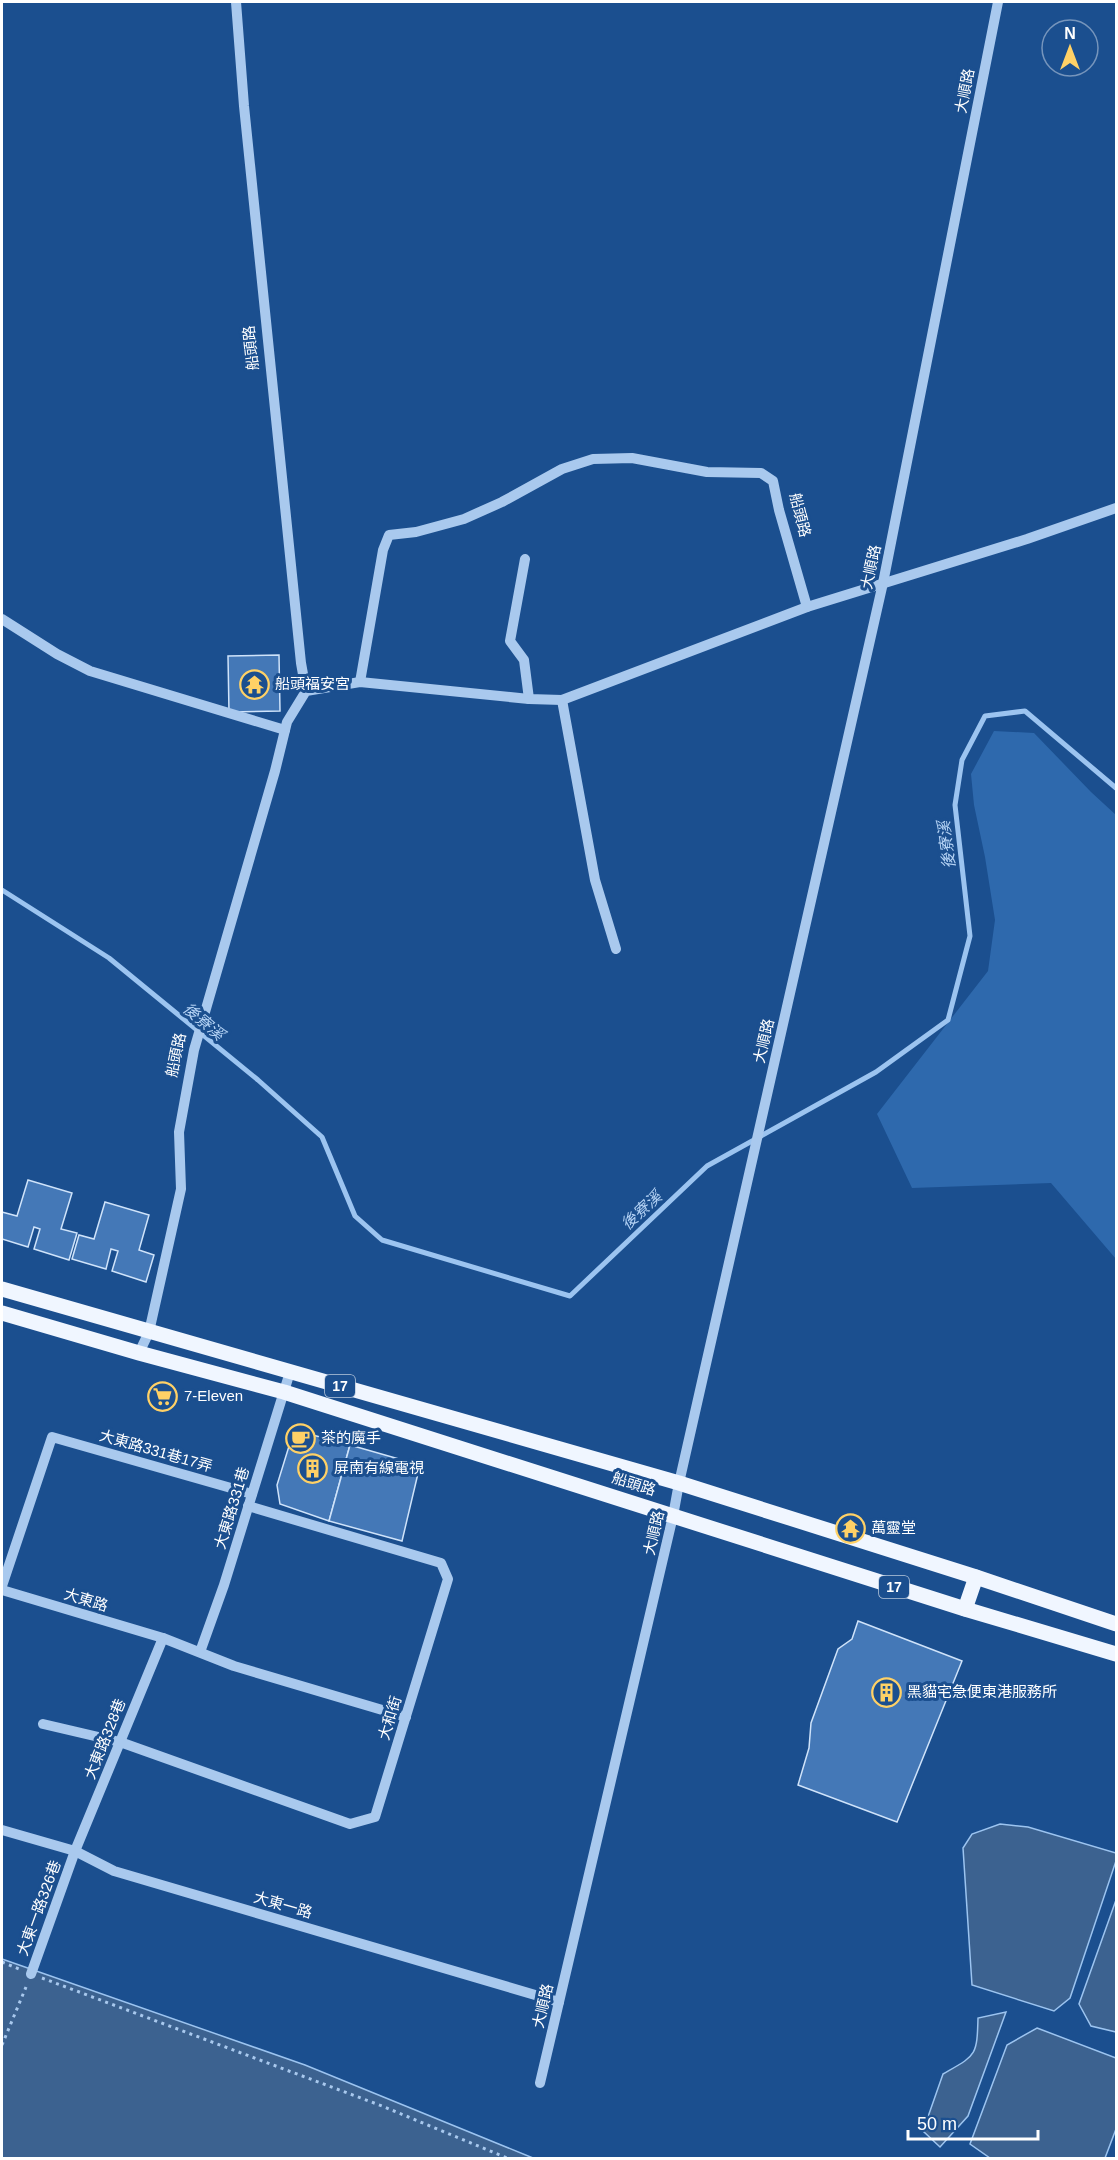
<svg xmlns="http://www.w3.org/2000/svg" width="1118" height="2160" font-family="Arial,'Noto Sans TC',sans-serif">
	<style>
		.green { fill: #2e69ad }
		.water { fill: #3c6290; stroke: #9cc4f0; stroke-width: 1.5 }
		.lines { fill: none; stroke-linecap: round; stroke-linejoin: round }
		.stream { stroke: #9cc4f0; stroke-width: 5 }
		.building { fill: #4478b7; stroke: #cfe3fa; stroke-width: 1.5 }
		.path { stroke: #a9c9ee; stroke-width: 3; stroke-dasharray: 3 4.5; stroke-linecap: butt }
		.minor { stroke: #a9c9ee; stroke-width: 10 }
		.major { stroke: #f0f6ff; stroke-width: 15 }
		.labels { text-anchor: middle; stroke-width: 6; stroke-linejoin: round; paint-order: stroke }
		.shield { fill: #1b4f8f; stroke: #bbcadd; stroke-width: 1.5 }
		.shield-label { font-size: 14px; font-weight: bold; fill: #fff }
		.street-label { font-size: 15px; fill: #fff; stroke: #1b4f8f }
		.poi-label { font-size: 15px; fill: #fff; stroke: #1b4f8f; text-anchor: start }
		.water-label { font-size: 16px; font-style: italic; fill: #b5d3f5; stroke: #1b4f8f }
	</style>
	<rect width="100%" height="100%" fill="#1b4f8f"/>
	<path class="green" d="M994,731L1034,733L1091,792L1116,815V1259L1051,1183L912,1188L877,1114L988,971L995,920L985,857L974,805L971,774Z"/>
	<g class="water">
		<path d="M1000,1824L1028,1827L1116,1853V1861L1070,1998L1054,2011L972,1985L963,1848L972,1834Z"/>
		<path d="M1116,1900V2032L1091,2026L1079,2004Z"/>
		<path d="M2,1959L305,2065L533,2158H2Z"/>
		<path d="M1006,2012L968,2116L940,2147L923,2131L943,2074C976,2055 977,2057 978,2018Z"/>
		<path d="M1037,2028L1116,2058V2129L1105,2158H990L970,2144L1007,2045Z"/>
	</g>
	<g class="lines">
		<path class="stream" d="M2,890L109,958L258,1080L322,1137L355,1216L382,1240L570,1296L707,1166L876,1072L948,1020L970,936L955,805L962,760L985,716L1025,711L1116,788"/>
	</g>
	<g class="building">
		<path d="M279,655L280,711L229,712L228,656Z"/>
		<path d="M28,1180L72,1193L61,1229L77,1233L69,1260L34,1249L40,1229L34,1227L28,1247L2,1239V1212L17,1216Z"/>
		<path d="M105,1202L149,1215L139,1250L154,1255L146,1282L112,1271L118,1251L111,1249L106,1269L72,1259L79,1235L94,1239Z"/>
		<path d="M294,1430L350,1445L329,1521L280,1504L277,1485Z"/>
		<path d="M350,1445L420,1465L402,1541L329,1521Z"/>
		<path d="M858,1621L962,1661L897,1822L798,1785L809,1748L811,1723L838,1649L852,1639Z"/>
	</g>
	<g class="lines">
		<g class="path">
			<path d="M2,1962L19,1969"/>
			<path d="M42,1978L382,2106L507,2158"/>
			<path d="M2,2045L26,1987"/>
		</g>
		<g class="minor">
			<path d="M236,2L244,106L301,663L306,691"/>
			<path d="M525,559L510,641L524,660L529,699"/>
			<path d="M2,619L57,654L90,671L285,730"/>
			<path d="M360,682L383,550L389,535L416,532L464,519L502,502L562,469L593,459L632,458L707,472L761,473L773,481L779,510L807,607"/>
			<path d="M562,700L595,880L616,949"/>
			<path d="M139,1353L149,1332L181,1189L179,1132L194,1050L275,771L287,722L306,691L360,682L529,699L562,700L807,607L1027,539L1116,508"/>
			<path d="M2,1586L52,1437L252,1494"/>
			<path d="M2,1590L163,1638L234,1666L406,1717"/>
			<path d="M200,1652L224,1585L290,1372"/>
			<path d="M43,1724L120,1742L350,1824L375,1817L448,1579L441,1563L248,1506"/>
			<path d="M2,1830L75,1851L114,1871L559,2002"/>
			<path d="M31,1974L75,1851L163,1638"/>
			<path d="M540,2083L673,1516L679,1483L883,583L998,2"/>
		</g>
		<g class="major">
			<path d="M2,1289L679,1483L976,1577L1116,1624"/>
			<path d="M2,1313L139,1353L284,1392L965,1609L1116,1654"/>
			<path d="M965,1609L976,1577"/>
		</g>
	</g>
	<defs>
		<symbol id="temple-ring" viewBox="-11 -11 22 22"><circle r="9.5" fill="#1b4f8f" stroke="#ffd166" stroke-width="1.5"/><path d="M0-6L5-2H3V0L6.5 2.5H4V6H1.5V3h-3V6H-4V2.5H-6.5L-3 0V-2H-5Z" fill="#ffd166"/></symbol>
		<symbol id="supermarket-ring" viewBox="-11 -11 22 22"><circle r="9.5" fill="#1b4f8f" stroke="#ffd166" stroke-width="1.5"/><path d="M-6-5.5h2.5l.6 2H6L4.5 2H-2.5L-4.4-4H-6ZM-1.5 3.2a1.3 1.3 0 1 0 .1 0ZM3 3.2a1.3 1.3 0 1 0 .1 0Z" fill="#ffd166"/></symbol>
		<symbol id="cafe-ring" viewBox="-11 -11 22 22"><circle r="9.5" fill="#1b4f8f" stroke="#ffd166" stroke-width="1.5"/><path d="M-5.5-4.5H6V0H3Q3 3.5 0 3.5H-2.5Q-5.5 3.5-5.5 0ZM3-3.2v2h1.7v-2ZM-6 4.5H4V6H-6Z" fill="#ffd166"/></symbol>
		<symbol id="building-ring" viewBox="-11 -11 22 22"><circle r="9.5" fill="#1b4f8f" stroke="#ffd166" stroke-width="1.5"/><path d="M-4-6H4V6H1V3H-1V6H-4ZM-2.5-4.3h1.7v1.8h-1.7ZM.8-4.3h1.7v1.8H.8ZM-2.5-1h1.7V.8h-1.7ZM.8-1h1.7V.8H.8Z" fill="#ffd166"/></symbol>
	</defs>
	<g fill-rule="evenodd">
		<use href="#temple-ring" x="238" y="668" width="33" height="33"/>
		<use href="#supermarket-ring" x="146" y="1380" width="33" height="33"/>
		<use href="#cafe-ring" x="284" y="1422" width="33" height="33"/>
		<use href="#building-ring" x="296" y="1452" width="33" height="33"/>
		<use href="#temple-ring" x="834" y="1512" width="33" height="33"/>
		<use href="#building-ring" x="870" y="1676" width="33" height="33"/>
	</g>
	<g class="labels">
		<g class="shield">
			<rect x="325" y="1375" width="30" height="22" rx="4.5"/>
			<rect x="879" y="1576" width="30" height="22" rx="4.5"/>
		</g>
		<g class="shield-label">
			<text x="340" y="1391">17</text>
			<text x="894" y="1592">17</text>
		</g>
		<g class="street-label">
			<text transform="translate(965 91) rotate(-79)" y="5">大順路</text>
			<text transform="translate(251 348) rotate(-96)" y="5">船頭路</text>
			<text transform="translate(800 515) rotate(76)" y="5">船頭路</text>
			<text transform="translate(871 567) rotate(-78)" y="5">大順路</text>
			<text transform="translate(764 1041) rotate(-77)" y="5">大順路</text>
			<text transform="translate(176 1055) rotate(-78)" y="5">船頭路</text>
			<text transform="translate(156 1451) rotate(16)" y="5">大東路331巷17弄</text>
			<text transform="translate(634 1484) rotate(18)" y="5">船頭路</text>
			<text transform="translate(232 1508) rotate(-73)" y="5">大東路331巷</text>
			<text transform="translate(654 1533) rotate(-77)" y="5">大順路</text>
			<text transform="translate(86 1600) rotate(17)" y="5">大東路</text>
			<text transform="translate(390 1718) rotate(-73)" y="5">大和街</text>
			<text transform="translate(105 1739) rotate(-68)" y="5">大東路328巷</text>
			<text transform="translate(283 1905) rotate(16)" y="5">大東一路</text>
			<text transform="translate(39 1908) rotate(-70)" y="5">大東一路326巷</text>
			<text transform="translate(543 2006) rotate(-77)" y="5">大順路</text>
		</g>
		<g class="poi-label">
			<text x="275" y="689">船頭福安宮</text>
			<text x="184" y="1401">7-Eleven</text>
			<text x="321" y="1443">茶的魔手</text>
			<text x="334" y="1473">屏南有線電視</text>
			<text x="871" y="1533">萬靈堂</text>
			<text x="907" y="1697">黑貓宅急便東港服務所</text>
		</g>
		<g class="water-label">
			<text transform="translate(946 845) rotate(-97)" y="6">後寮溪</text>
			<text transform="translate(204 1021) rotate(40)" y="6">後寮溪</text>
			<text transform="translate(641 1210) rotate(-43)" y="6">後寮溪</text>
		</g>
	</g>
	<rect width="1118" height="2160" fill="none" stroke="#ffffff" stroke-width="6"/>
	<g transform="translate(1070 48)"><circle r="28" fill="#1b4f8f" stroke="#7695bc" stroke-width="1.5"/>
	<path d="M0-4.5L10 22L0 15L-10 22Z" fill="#ffd166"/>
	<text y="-9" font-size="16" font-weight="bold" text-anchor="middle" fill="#ffffff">N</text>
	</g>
	<path d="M908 2130v9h130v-9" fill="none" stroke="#ffffff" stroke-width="3"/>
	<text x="917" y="2130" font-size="18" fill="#ffffff" stroke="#1b4f8f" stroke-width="4.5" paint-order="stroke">50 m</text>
</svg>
